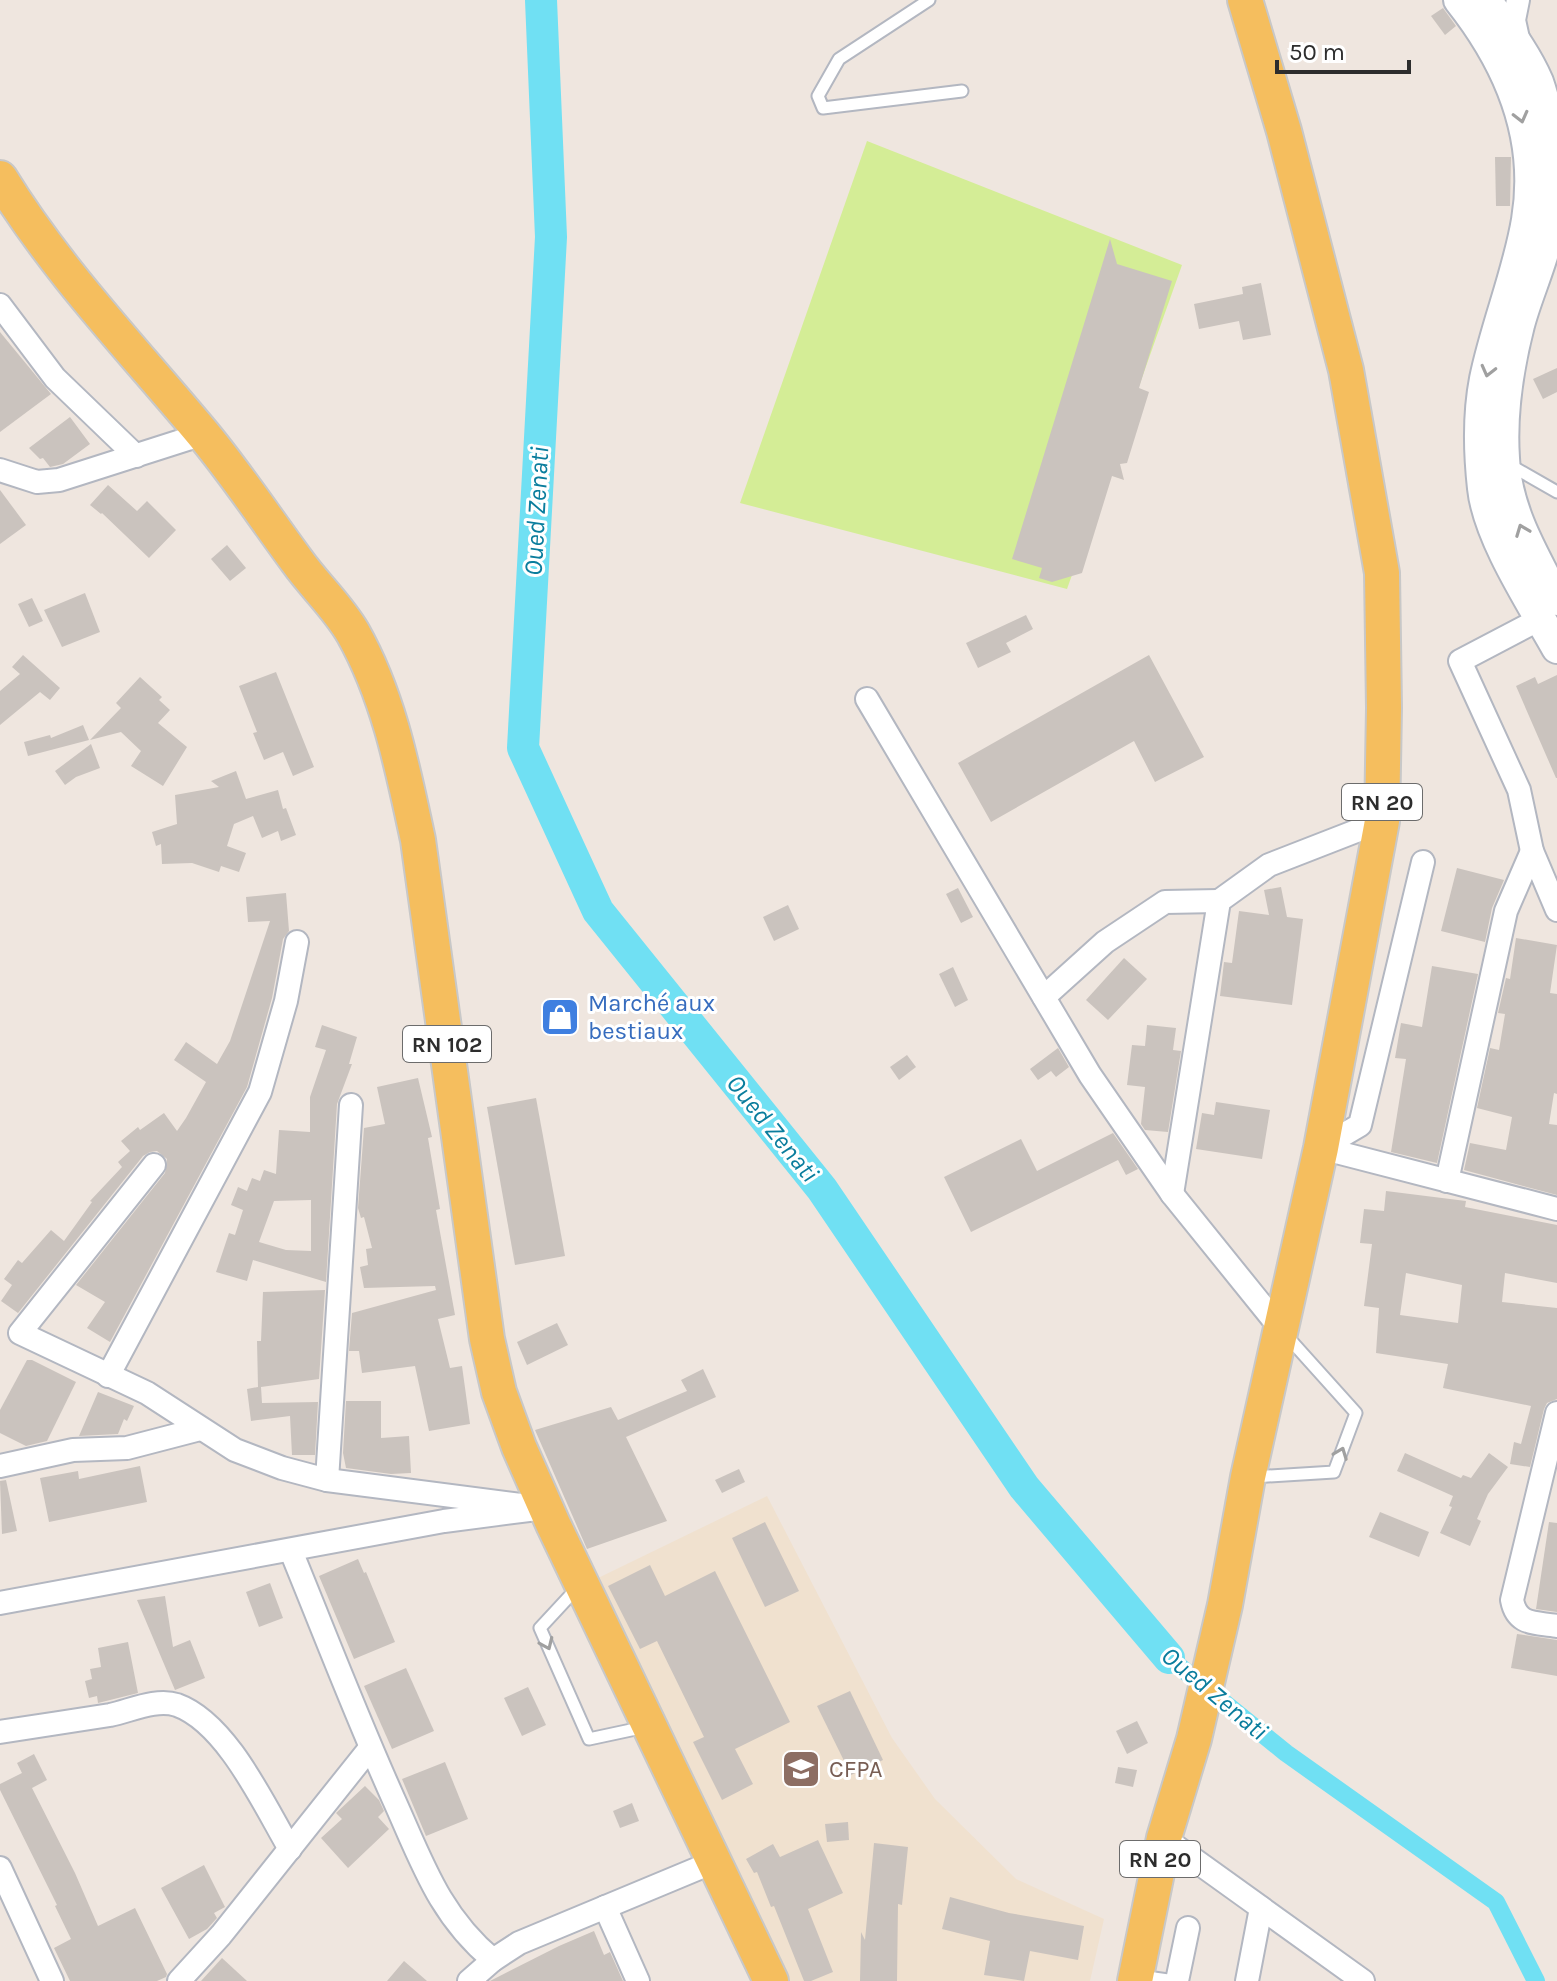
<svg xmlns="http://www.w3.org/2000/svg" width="1557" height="1981" font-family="Karla,sans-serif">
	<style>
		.education { fill: #f0e1cf }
		.pitch { fill: #d4ed96 }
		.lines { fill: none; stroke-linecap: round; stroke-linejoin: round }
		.canal { stroke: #70e0f3; stroke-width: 18 }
		.river { stroke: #70e0f3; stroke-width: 32 }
		.building { fill: #cac3be; fill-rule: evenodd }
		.service-casing { stroke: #b3b7c1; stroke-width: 15 }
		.minor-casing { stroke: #b3b7c1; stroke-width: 26 }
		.secondary-casing { stroke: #b3b7c1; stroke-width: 34 }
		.primary-casing { stroke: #c8c8c8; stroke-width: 38 }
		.service { stroke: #fff; stroke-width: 11 }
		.minor { stroke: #fff; stroke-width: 22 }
		.secondary { stroke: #fff; stroke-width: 30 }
		.primary { stroke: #f5be5e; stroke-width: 34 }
		.oneway { stroke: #a0a0a0 }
		.labels { text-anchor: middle; stroke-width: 6; stroke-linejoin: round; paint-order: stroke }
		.shield { fill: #fff; stroke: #6c6c6c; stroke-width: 2 }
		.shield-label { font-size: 22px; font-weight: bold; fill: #2d2d2d }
		.shop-label { font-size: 24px; fill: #366cbe; stroke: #fff; text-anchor: start }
		.education-label { font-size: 24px; fill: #785e54; stroke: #fff; text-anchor: start }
		.water-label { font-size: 26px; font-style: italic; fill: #0a7d9d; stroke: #fff }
	</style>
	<rect width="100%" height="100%" fill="#efe6df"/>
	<path class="education" d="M767,1496L892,1738L935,1799L1016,1879L1104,1919L1090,1981H790L596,1579Z"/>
	<path class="pitch" d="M867,141L1182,265L1067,589L740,503Z"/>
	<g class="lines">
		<path class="canal" d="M1169,1658L1286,1753L1496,1902L1536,1981"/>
		<path class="river" d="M541,0L551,237L523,748L598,911L822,1189L1024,1487L1169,1658"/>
	</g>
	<g class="building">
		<path d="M1443,8L1456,26L1445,35L1431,16Z"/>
		<path d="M1495,157H1511L1510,206H1496Z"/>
		<path d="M1110,239L1117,264L1172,281L1139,388L1149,392L1127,463L1120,464L1124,480L1112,476L1082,573L1052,582L1039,578L1042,568L1012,559Z"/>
		<path d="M1261,283L1271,335L1243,340L1239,321L1199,329L1194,304L1243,294L1242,287Z"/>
		<path d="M0,332L51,394L0,432Z"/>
		<path d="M1557,368V392L1543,399L1533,379Z"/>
		<path d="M70,417L90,444L63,464L50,467L43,458L40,459L29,448Z"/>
		<path d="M108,485L137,511L147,501L176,530L149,558L102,513L101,514L90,505Z"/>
		<path d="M0,490L26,525L0,544Z"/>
		<path d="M227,545L246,568L230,581L211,559Z"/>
		<path d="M85,593L100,632L62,647L44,610Z"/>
		<path d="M32,598L43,621L29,627L18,604Z"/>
		<path d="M1026,615L1033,629L1006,643L1011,652L978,668L966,643Z"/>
		<path d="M23,655L60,688L50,700L40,692L0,725V691L20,674L12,667Z"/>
		<path d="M1149,655L1204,757L1155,782L1134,741L991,822L958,763Z"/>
		<path d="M276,672L314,767L293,776L283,752L264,760L253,733L257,732L239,686Z"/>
		<path d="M1557,675V778H1556L1516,686L1535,677L1538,684Z"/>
		<path d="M140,677L162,697L159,700L170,710L158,723L187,747L163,786L131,766L141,751L121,732L90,740L121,708L116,703Z"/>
		<path d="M83,725L89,740L28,756L24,742L50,735L51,738Z"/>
		<path d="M91,744L100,768L76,777L65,785L55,771Z"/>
		<path d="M236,771L246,799L278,790L283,809L286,808L296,835L281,841L278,831L262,838L253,816L234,824L227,846L246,853L239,872L221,866L219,872L192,863L162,864L161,844L156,846L152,832L177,824L175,795L219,787L211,781Z"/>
		<path d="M1457,868L1504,880L1492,908L1485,942L1441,931Z"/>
		<path d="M1281,887L1287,917L1303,919L1292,1005L1220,996L1224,962L1232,963L1239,911L1269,915L1264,890Z"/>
		<path d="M958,888L973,917L961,923L946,894Z"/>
		<path d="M286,893L289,931L283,939L272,998L247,1087L110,1342L87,1328L105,1302L76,1285L165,1173L167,1159L157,1151L150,1152L143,1156L18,1313L1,1301L12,1285L4,1279L18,1260L22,1263L51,1230L64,1241L92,1202L90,1201L122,1167L118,1162L130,1151L121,1141L138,1127L140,1130L164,1113L177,1131L186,1118L206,1082L174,1060L186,1042L217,1064L230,1041L270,921L248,922L246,897Z"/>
		<path d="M788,905L799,929L774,941L763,917Z"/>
		<path d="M1516,938L1557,945L1550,993L1557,994V1094L1554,1093L1549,1124L1557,1125V1195L1464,1170L1470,1143L1506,1150L1512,1117L1477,1108L1490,1048L1499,1050L1505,1014L1498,1013L1506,978L1510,979Z"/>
		<path d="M1124,958L1147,979L1108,1020L1086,1000Z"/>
		<path d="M1432,966L1478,974L1437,1163L1391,1152L1406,1059L1395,1058L1401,1023L1422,1027Z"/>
		<path d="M953,967L968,1000L955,1007L939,974Z"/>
		<path d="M322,1025L357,1037L349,1064H352L337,1104L326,1282L253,1260L247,1281L216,1272L229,1233L235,1235L243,1210L231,1205L238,1187L247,1191L252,1178L260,1181L264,1170L276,1174L279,1130L310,1132V1097L326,1050L315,1047ZM311,1200V1251L286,1250L259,1242L274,1201Z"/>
		<path d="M1147,1025L1176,1028L1173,1050L1181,1051L1168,1132L1145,1130L1141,1124L1145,1087L1127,1085L1132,1045L1145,1046Z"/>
		<path d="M1058,1048L1069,1067L1056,1077L1051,1071L1038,1080L1030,1069Z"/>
		<path d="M907,1055L916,1067L899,1080L890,1067Z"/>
		<path d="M418,1078L432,1137L428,1138L440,1209L436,1210L455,1315L438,1319L450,1368L462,1366L470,1424L429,1431L415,1366L362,1373L359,1351H349L352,1313L436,1290L435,1286L364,1288L360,1267L368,1265L366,1249L372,1248L364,1217L361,1218L358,1208L364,1128L385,1124L377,1087Z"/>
		<path d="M536,1098L565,1256L515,1265L487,1107Z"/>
		<path d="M1216,1102L1270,1110L1262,1159L1196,1149L1202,1113L1214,1115Z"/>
		<path d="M1113,1133L1138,1169L1126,1175L1118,1160L971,1232L944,1177L1021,1139L1037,1171Z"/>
		<path d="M1386,1191L1466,1201L1465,1207L1557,1225V1283L1505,1273L1502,1302L1557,1308V1399L1547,1403L1544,1409L1530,1467L1510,1464L1514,1442L1521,1444L1531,1406L1443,1388L1448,1364L1376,1353L1379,1308L1364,1306L1372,1244L1360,1243L1364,1209L1384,1211ZM1406,1273L1462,1285L1458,1323L1400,1315Z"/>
		<path d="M325,1290L319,1379L261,1387L262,1403L318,1402L315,1455H292L290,1416L251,1421L247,1389L258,1387L257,1341H261L263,1292Z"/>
		<path d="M557,1323L568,1345L527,1365L517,1342Z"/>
		<path d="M27,1360H32L76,1382L47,1441L26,1446L0,1433V1410Z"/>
		<path d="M703,1369L716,1397L626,1437L667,1521L587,1549L535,1430L611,1407L618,1420L687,1391L681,1380Z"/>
		<path d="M98,1392L134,1406L127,1421L124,1419L118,1434L79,1436Z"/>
		<path d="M346,1401H381V1438L409,1436L411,1473L391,1474L346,1468L343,1453Z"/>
		<path d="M1405,1453L1461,1478L1463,1475L1471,1478L1489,1453L1508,1467L1488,1494L1477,1519L1481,1521L1470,1546L1440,1533L1452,1507L1449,1506L1453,1496L1397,1471Z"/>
		<path d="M140,1466L147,1502L49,1522L40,1478L78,1471L79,1479Z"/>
		<path d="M739,1469L745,1482L722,1493L715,1480Z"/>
		<path d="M6,1480L17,1531L2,1534L0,1481Z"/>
		<path d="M1380,1512L1429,1532L1419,1557L1369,1537Z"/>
		<path d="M765,1522L799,1591L765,1607L732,1538Z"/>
		<path d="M1549,1522L1557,1523V1612L1536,1609Z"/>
		<path d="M358,1559L364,1573L366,1572L395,1642L354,1659L319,1576Z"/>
		<path d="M650,1565L665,1596L715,1571L790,1722L735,1749L753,1784L722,1800L693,1742L704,1737L657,1641L640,1649L608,1586Z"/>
		<path d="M270,1583L283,1618L259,1627L246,1592Z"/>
		<path d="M165,1596L173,1647L190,1640L205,1678L175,1690L137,1600Z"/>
		<path d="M1517,1634L1557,1640V1676L1511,1668Z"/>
		<path d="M128,1642L138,1693L98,1703L97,1696L89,1698L85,1681L92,1679L90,1669L101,1667L98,1648Z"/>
		<path d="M406,1668L434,1731L392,1749L364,1686Z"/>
		<path d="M528,1687L546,1725L522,1736L504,1698Z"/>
		<path d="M850,1691L883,1760L851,1775L817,1706Z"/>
		<path d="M1137,1721L1148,1743L1127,1754L1116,1731Z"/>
		<path d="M34,1754L47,1780L32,1788L75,1873L98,1926L135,1908L167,1974L166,1977L157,1981H70L54,1948L71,1939L55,1906L57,1905L0,1790V1784L22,1773L17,1763Z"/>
		<path d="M445,1762L468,1819L426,1836L402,1779Z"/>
		<path d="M1118,1767L1137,1770L1133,1787L1115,1783Z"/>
		<path d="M365,1786L379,1800L384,1811L378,1817L389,1829L348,1868L321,1838L342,1819L336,1813Z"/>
		<path d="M632,1803L639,1821L620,1828L613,1811Z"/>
		<path d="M848,1822L849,1840L827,1842L825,1824Z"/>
		<path d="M818,1840L843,1893L808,1909L833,1972L811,1981H804L774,1906L771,1907L757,1872L754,1873L746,1859L773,1844L780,1857Z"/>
		<path d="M874,1843L908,1847L902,1905L898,1904L897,1981H860L861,1932L865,1940Z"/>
		<path d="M204,1865L225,1907L214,1913L217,1918L207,1929L189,1939L161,1888Z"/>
		<path d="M950,1897L1009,1913L1084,1926L1078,1960L1030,1951L1024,1981L984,1975L990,1941L942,1929Z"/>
		<path d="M594,1931L604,1955L610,1952L623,1981H490L559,1946Z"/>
		<path d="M222,1958L247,1981H201Z"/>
		<path d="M404,1961L427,1981H387Z"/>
	</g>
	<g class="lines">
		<defs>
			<g id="service">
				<path d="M929,0L839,59L818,96L823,108L962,91"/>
				<path d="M1508,464L1557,492"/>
				<path d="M1253,1477L1334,1472L1356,1413L1285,1334"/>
				<path d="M578,1587L540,1628L589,1739L645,1727"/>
				<path d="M1140,1976L1175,1981"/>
			</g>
			<g id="minor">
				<path d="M1518,0L1514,20L1519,43"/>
				<path d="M0,305L55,378L136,456"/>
				<path d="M0,470L37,482L59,480L203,434"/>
				<path d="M1540,619L1460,661L1519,790L1532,851L1557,910"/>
				<path d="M867,699L1090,1075L1172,1194L1281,1329"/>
				<path d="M1044,997L1105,942L1165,902L1219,901"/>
				<path d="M1321,1148L1360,1125L1423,862"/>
				<path d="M1321,1148L1557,1209"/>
				<path d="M1447,1181L1506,911L1532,851"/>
				<path d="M1172,1194L1219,901L1269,865L1382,821"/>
				<path d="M108,1376L260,1092L286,1001L297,942"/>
				<path d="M1557,1413L1512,1600C1517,1626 1535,1622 1557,1626"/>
				<path d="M0,1466L73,1450L127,1448L200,1429"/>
				<path d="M327,1480L351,1105"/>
				<path d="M291,1551C325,1634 357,1718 394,1800C422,1862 439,1915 493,1960"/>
				<path d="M0,1603L444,1521L545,1508L327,1480L282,1468L235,1450L147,1393L20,1333L154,1165"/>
				<path d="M0,1732C37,1726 73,1721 110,1715C130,1711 156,1698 177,1705C227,1723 264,1805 290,1849"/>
				<path d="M1164,1838L1363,1981"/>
				<path d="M0,1868L52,1981"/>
				<path d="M605,1907L638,1981"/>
				<path d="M179,1981L221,1935L370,1748"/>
				<path d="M469,1981L493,1960L519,1943L716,1861"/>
				<path d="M1177,1981L1188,1928"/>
				<path d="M1247,1981L1261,1908"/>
			</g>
			<g id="secondary">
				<path d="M1459,0C1509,63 1541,137 1527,220C1518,274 1496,325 1485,379C1478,415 1479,452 1483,488C1488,537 1533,605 1557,648"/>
				<path d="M1486,0C1505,27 1525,52 1538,82C1557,137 1557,200 1542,256C1535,279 1525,302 1519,325C1508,368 1501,414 1504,458C1506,510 1534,556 1557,600"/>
			</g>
			<g id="primary">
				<path d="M0,178C57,271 134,351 203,434C237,475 266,519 297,561C314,585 338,607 353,633C389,697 403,770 418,840L487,1339L499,1392L519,1447L553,1524L771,1981"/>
				<path d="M1135,1981L1164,1838L1194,1739L1225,1605L1248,1477L1321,1148L1382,821L1384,708L1382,573L1346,370L1284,131L1245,0"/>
			</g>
		</defs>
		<use href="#service" class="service-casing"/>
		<use href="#minor" class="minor-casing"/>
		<use href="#secondary" class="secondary-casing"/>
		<use href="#primary" class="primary-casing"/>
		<use href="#service" class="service"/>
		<use href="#minor" class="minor"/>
		<use href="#secondary" class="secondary"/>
		<use href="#primary" class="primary"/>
	</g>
	<defs><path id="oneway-chevron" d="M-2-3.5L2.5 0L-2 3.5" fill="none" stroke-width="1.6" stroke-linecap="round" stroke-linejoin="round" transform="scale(2)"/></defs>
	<g class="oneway">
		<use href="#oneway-chevron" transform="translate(1521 117) rotate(76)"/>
		<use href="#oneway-chevron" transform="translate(1488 371) rotate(104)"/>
		<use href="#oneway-chevron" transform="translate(1522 530) rotate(-111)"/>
		<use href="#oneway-chevron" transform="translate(1341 1453) rotate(-69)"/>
		<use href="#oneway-chevron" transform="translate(547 1644) rotate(66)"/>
	</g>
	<defs>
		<symbol id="shop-square" viewBox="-11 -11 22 22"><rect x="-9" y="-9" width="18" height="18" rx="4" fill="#3f7fe0" stroke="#fff"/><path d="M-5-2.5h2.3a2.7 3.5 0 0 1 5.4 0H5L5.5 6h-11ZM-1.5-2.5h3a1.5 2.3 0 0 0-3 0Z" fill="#fff"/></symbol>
		<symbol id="university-square" viewBox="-11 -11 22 22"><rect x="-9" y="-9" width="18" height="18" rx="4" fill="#8d6e63" stroke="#fff"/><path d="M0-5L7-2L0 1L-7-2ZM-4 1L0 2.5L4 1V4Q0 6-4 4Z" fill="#fff"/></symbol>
	</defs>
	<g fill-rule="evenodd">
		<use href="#shop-square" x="538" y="995" width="44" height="44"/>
		<use href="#university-square" x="779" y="1747" width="44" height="44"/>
	</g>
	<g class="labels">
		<g class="shield">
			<rect x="1342" y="784" width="80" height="36" rx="6"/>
			<rect x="403" y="1026" width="88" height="36" rx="6"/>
			<rect x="1120" y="1841" width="80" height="36" rx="6"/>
		</g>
		<g class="shield-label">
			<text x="1382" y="810">RN 20</text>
			<text x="447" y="1052">RN 102</text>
			<text x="1160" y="1867">RN 20</text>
		</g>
		<g class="shop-label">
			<text x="588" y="1011">Marché aux<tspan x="588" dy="28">bestiaux</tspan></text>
		</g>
		<g class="education-label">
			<text x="829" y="1777">CFPA</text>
		</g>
		<g class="water-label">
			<text transform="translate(536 511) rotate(-87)" y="9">Oued Zenati</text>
			<text transform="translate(773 1128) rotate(51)" y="9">Oued Zenati</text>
			<text transform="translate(1215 1693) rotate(40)" y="9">Oued Zenati</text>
		</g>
	</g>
	<path d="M1277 60v12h132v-12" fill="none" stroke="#2d2d2d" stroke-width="4"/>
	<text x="1289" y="60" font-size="24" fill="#2d2d2d" stroke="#ffffff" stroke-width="6" paint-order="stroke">50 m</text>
</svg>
